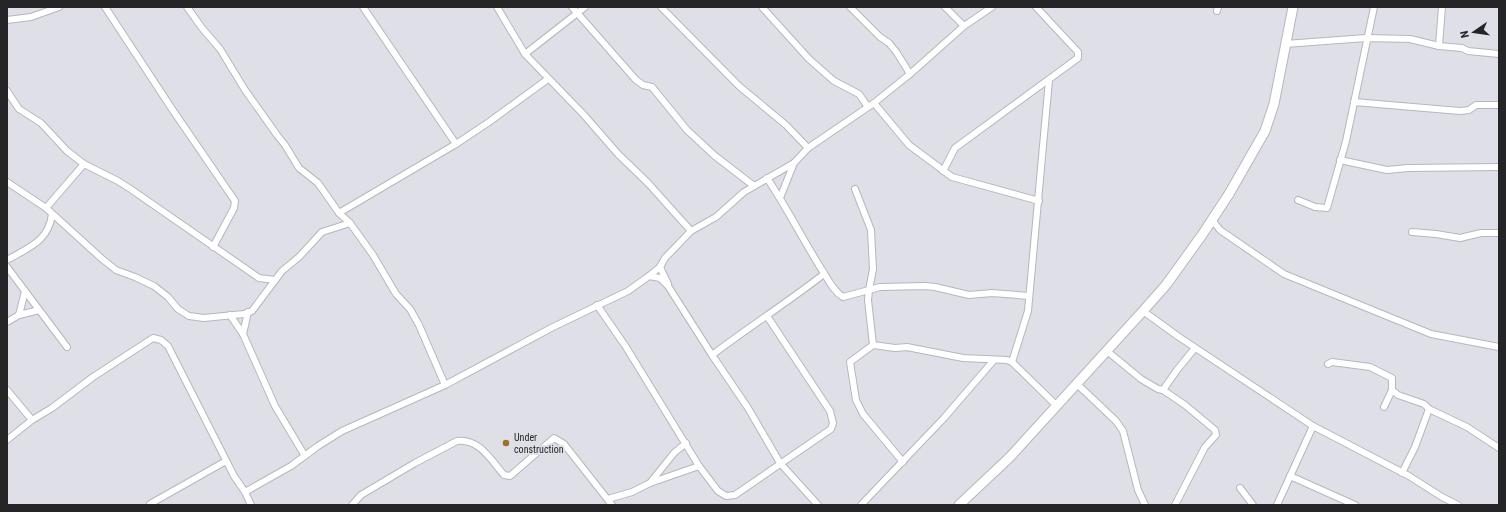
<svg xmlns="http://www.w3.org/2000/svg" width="1506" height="512" font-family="'Roboto Condensed',sans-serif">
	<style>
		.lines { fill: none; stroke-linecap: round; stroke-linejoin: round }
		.street-casing { stroke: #b5b7be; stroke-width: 8 }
		.secondary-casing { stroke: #b5b7be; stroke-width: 11 }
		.street { stroke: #fff; stroke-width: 6 }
		.secondary { stroke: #fff; stroke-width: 9 }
		.poi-dot { fill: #a56d2a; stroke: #dedfe7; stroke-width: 1.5 }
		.labels { text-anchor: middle; stroke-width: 4; stroke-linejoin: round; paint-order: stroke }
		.poi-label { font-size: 10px; fill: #252528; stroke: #dedfe7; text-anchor: start }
	</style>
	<rect width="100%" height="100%" fill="#dedfe7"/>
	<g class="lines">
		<defs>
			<g id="street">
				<path d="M105,7L172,109L235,201L234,208L213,247"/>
				<path d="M187,7L202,28L220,49L245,90L277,135L285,145L299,168L318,183L339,213L350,223L373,255L396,294L410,309L419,325L445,385"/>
				<path d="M363,7L456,144"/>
				<path d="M497,7L525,54L584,115L618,154L648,183L691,231"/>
				<path d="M572,7L636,80L643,85L652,87L687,130L715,156L754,186"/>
				<path d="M661,7L739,86L786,125L808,148"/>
				<path d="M762,7L809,59L834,81L859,94L868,107"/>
				<path d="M850,7L880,37L889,43L897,53L910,74"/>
				<path d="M945,7L964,26"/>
				<path d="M1217,11L1218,7"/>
				<path d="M7,20L31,17L59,7"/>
				<path d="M1285,44L1366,38L1410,39L1439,46L1462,48L1468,51L1499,54"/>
				<path d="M1439,46L1442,7"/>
				<path d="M525,54L585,7"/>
				<path d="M7,91L19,109L41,123L67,151L84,164L118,181L132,190L259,278L275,280"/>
				<path d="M1354,102L1460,111L1469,110L1476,105H1499"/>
				<path d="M874,103L909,145L952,177L1039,201"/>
				<path d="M1340,160L1387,170L1408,168L1499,167"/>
				<path d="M943,171L955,148L1078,58V52L1036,7"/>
				<path d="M767,178C787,208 803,240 822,270C828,279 833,291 843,297L880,287L925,286L935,287L969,295L992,293L1029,296"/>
				<path d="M7,182L46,208L101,258L116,270L135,277L154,286L168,297L178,309L189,316L204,318L244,314L252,311L282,271L299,257L322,232L350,223"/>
				<path d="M855,189L871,230L873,269L869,290L868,300L873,345L895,348L907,347L963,358L1007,360L1012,362L1057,406"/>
				<path d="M780,198L794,163"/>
				<path d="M1298,200L1315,207L1327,208L1346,141L1374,7"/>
				<path d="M46,208L84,164"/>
				<path d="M339,213L456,144L489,122L548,79"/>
				<path d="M1212,220L1220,230L1284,274L1431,334L1499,347"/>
				<path d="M1412,232L1436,234L1460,238L1481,233H1499"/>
				<path d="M7,260C28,248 49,241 52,214"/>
				<path d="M7,267L67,347"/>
				<path d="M660,267L668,284"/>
				<path d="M649,276L660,278L668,286L712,355L748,408L780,463L818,505"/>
				<path d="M597,305L626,347L699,466L718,491L726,496L735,495L831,429L833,423L830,411L767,316"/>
				<path d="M1143,311L1179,337L1313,426L1409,476L1442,497L1458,505"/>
				<path d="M19,315L39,310"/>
				<path d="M230,315L243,334L275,406L305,456"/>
				<path d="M7,322L19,315L25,291"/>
				<path d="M243,334L248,312"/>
				<path d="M873,345L850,362L856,400L863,414L903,462"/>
				<path d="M1107,351L1141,379L1158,389L1163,390L1185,405L1215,430L1216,435L1205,447L1175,505"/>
				<path d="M712,355C749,327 788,302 824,274"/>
				<path d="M1012,362L1028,311L1049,80"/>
				<path d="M1328,364L1332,362L1370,367L1392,378V390L1384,407"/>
				<path d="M1077,384L1116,421L1123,431L1138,490L1145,505"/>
				<path d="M7,390L32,420"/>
				<path d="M1163,390L1177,370L1195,348"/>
				<path d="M1392,390L1398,395L1424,404L1429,409L1467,427L1499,448"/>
				<path d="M7,440L32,420L52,408L93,377L153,338L161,340L168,346L234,476L245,492L251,505"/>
				<path d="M1402,473L1415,447L1429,409"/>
				<path d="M1290,476L1355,505"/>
				<path d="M650,483L674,453L686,443"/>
				<path d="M1240,488L1253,505"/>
				<path d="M245,492L291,466L318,446L342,431L445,385L553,327L628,291L649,276L660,267L665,258L691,231L716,217L744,192L794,163L808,148L874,103L910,74L964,26L992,7"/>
				<path d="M608,499L632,492L650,483L699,466"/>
				<path d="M150,504L226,461"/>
				<path d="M352,505L361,495L415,463L457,441C479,438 491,460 504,475L510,476L554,438L564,444L612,505"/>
				<path d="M861,505L944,418L994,360"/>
				<path d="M1277,505L1313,426"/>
			</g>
			<path id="secondary" d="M959,505L1010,457L1143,311L1166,285L1202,235L1229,194L1265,131L1274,104L1293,7"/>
		</defs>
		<use href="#street" class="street-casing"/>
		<use href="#secondary" class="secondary-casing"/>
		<use href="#street" class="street"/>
		<use href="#secondary" class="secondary"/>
	</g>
	<circle class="poi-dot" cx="506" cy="443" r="4"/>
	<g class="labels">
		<g class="poi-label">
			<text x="514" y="441">Under<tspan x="514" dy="12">construction</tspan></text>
		</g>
	</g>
	<rect width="1506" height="512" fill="none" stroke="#252528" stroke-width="16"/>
	<g transform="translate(1474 32) rotate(257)" stroke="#dedfe7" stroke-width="3" paint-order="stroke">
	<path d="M0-3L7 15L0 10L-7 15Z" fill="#252528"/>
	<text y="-6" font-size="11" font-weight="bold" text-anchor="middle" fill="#252528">N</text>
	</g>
</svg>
